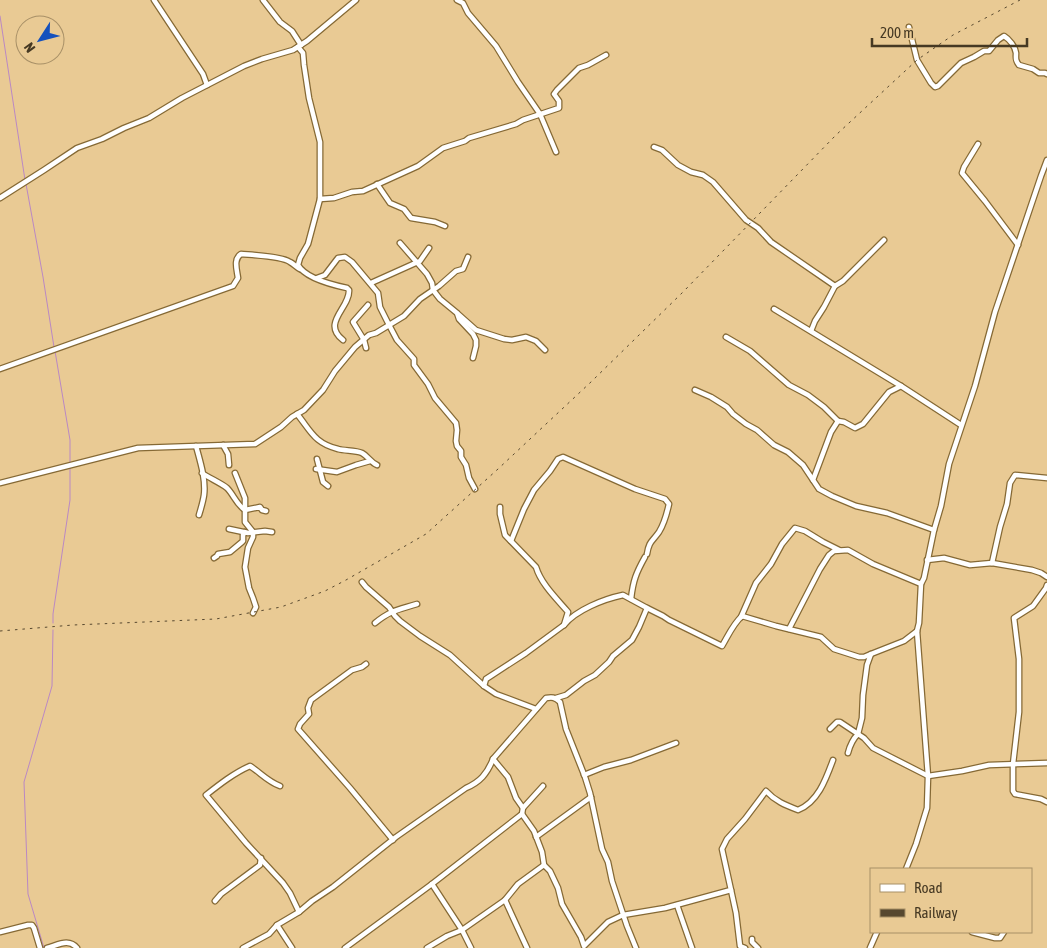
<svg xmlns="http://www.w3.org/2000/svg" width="1047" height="948" font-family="'Asap Condensed',sans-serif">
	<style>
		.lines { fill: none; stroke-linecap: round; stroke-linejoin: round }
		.stream { stroke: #ba88c4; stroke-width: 1 }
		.minor-casing { stroke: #856935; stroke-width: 7 }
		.minor { stroke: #fff; stroke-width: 4.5 }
		.rail { stroke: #57482f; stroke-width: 1; stroke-dasharray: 2.5 5; stroke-linecap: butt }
	</style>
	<rect width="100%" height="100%" fill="#e9ca94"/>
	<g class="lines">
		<g class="stream">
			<path d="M0,16L25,180"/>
			<path d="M26,184L43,277L54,347"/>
			<path d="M55,351L70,440V464"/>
			<path d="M53,623V614L70,500V468"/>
			<path d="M44,948L28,894L24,782L52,686L53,630"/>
		</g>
		<defs>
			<g id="minor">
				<path d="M154,0L203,74L207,85"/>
				<path d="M263,0L280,22L292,31L301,45"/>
				<path d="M457,0L463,3L468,13L496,46L518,82L540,114L556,152"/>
				<path d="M909,27L917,60L931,83L935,87L938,86L961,63L974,57L984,51H989L998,40L1004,36C1009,39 1015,46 1016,53C1016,58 1015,60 1019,65L1033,69L1039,73H1045L1047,74"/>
				<path d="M298,47L303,53L304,65L309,98L320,142V199L308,244L300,258L298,265C305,278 333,285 347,288L349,290C350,308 321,323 343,340"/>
				<path d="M978,144L964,167L962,173L985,201L1018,245"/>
				<path d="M654,147L662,150L678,165L691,172L703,175L713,182L746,220L758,228L771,242L835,286"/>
				<path d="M377,184L390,203L404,209L411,218L435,222L445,226"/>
				<path d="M0,198L44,170L77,148L102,139L124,128L149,118L182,98L244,66L262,59L293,50L307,41L356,0"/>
				<path d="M320,199L334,198L352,192L363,191L418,166L443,148L465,141L469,138L516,124L523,120L559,108V101L554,94L557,90L579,68L588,65L606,55"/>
				<path d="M400,243L427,274L432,283L433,290L440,299L457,313L459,319L473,334L476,340V346L473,358"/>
				<path d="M317,278L325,275L338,258L345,257L352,262L378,293L380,307L387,321L397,340L414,359V365L428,384L435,398L456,423L457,430L456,441L457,446L461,451V457L466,465L469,478L475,489"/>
				<path d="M371,283L420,261L429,248"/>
				<path d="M774,309L901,386L961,425"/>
				<path d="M458,314L476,330L504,339L512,340L526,337L536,341L545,350"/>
				<path d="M811,331L815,321L824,307L835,286L843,281L884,240"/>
				<path d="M726,337L750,351L789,385L808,395L824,407L838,421L831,432L813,480L819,489L832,496L856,506L887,513L934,530"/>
				<path d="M366,348L364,340L353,322L368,305"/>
				<path d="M0,369L233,286L238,278C237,270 233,259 241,254C252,255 282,256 290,262C294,264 296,267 300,269"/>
				<path d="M695,390L711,397L727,407L733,414L746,424L757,430L774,445L788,452L803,465L813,480"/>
				<path d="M297,414C311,431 314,443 338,449C345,451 355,450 362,453C368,456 370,462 377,465"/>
				<path d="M838,421L844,422L855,428L863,424L889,392L901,386"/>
				<path d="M223,445L228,454L229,465"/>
				<path d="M196,446C200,461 206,479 204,495C203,502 201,508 199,515"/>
				<path d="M317,459L323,482L328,486"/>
				<path d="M316,469L337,472L356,465L370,461"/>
				<path d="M202,473C209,478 221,483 227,488C234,495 236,504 245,510L260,507L262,510L266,511"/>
				<path d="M235,473L245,498V522L253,532V537L248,548L245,567L249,588L253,598L256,607L253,613"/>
				<path d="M0,483L138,448L255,444L281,427L292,417L304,410L323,390L335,371L355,347L369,335L376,333L404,316L420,299L439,286L456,271L463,269L468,257"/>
				<path d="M229,529L248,533L265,531L272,532"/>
				<path d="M511,541L524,509L534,490L550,471L558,459L563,457L635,489L665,499L669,504C667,513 664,524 659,532C652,542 649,541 647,554"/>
				<path d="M214,558L217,556L218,554L230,552L242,542L243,541V535L245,532"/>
				<path d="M927,560L944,558L970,565L992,563L1032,570L1041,573L1047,577"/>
				<path d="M992,563L1000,527L1007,504L1010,483L1015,475L1047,478"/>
				<path d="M362,582L366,587L389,607L395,616L400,621L420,636L450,655L484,686L496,694L536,709"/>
				<path d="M1047,585L1046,588L1033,606L1014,618L1019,659V712L1013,764V791L1015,794L1041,799L1047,802"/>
				<path d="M631,599C633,581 636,573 645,557"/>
				<path d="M741,617L756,583L771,564L782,544L795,528L805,531L823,542L839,550"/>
				<path d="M375,623C391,610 398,610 417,604"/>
				<path d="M564,625C576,610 604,599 623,595L647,608L663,616L669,620L722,646C728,636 733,624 742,616L776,626L821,637L834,649L859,657H864L871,654L904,641L917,631"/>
				<path d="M789,629L820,569L829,555L834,551L848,550L873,564L921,584"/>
				<path d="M366,664L362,667L352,670L311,700L308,708L309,714L300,724L298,729L350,788L393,840"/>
				<path d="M484,686L486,679L526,653L564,625L568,612C557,599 541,584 536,567L505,535L500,514V507"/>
				<path d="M556,698L566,695L584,681L595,675L609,662L613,656L632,640L639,627L647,608"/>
				<path d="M830,729L837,722H840L858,734L862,718L863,695L867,665L871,654"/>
				<path d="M848,753C850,745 852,740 858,734L864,738L873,748L928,776L962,771L989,765L1047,763"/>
				<path d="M493,759L508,777L516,798L523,808L522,814L534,831L542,852L544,865L550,871L558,888L562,904L581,937L584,946L608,922L623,915L665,908L731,890L722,849L727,839L745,819L766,791C775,801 785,805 798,810C818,802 826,779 833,760"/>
				<path d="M584,775L604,767L631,760L676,743"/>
				<path d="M280,786C267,781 261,773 250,766C234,773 220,784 206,795L246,843L283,883L290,893L299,912"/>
				<path d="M523,808L543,786"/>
				<path d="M536,837L591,797"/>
				<path d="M906,869L916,844L927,808L928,776L917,631L919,623L921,584L924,578L934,530L941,506L949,464L975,386L995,312L1041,176L1047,160"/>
				<path d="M432,884L462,930L471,948"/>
				<path d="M731,890L736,913L740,946L745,948"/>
				<path d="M505,900L527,948"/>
				<path d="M215,901L221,894L260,865L261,858"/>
				<path d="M677,905L692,948"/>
				<path d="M277,925L292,948"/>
				<path d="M0,932L28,925H32L34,928L40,948"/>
				<path d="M972,932L995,938H1000L1004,932"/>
				<path d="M752,939V942L758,948"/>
				<path d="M47,948C58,945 69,938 77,948"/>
				<path d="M243,948L269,934L277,925L299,912L312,901L333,887L396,837L466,788C480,782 487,774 493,759L546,698C552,697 555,697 560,702L566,729L585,777L590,793L602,849L608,862L612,881L627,926L636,948"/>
				<path d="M345,948L432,884L522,814"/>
				<path d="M427,948L447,936L462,930L505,900L518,884L544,865"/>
				<path d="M870,948L877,932"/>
			</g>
		</defs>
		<use href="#minor" class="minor-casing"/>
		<use href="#minor" class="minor"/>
		<path class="rail" d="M0,631L73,625L216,619L281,607L325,591L346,580L426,534L498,469L592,381L683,292L836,135L917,60L953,35L1020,0"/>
	</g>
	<rect x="870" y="868" width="162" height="65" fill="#e9ca94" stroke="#a89067"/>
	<rect x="880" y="884" width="25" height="8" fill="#ffffff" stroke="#a89067"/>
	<text x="914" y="893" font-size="15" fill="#463923">Road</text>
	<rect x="880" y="909" width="25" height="8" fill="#57482f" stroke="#a89067"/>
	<text x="914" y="918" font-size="15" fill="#463923">Railway</text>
	<g transform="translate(40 40) rotate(234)"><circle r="24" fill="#e9ca94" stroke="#a89067"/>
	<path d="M0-4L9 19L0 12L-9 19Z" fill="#1551bd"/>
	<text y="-8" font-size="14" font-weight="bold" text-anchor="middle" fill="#463923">N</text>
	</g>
	<path d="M872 38v8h155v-8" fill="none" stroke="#463923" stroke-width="2.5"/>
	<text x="880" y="38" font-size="15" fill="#463923" stroke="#e9ca94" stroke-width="4" paint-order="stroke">200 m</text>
</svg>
